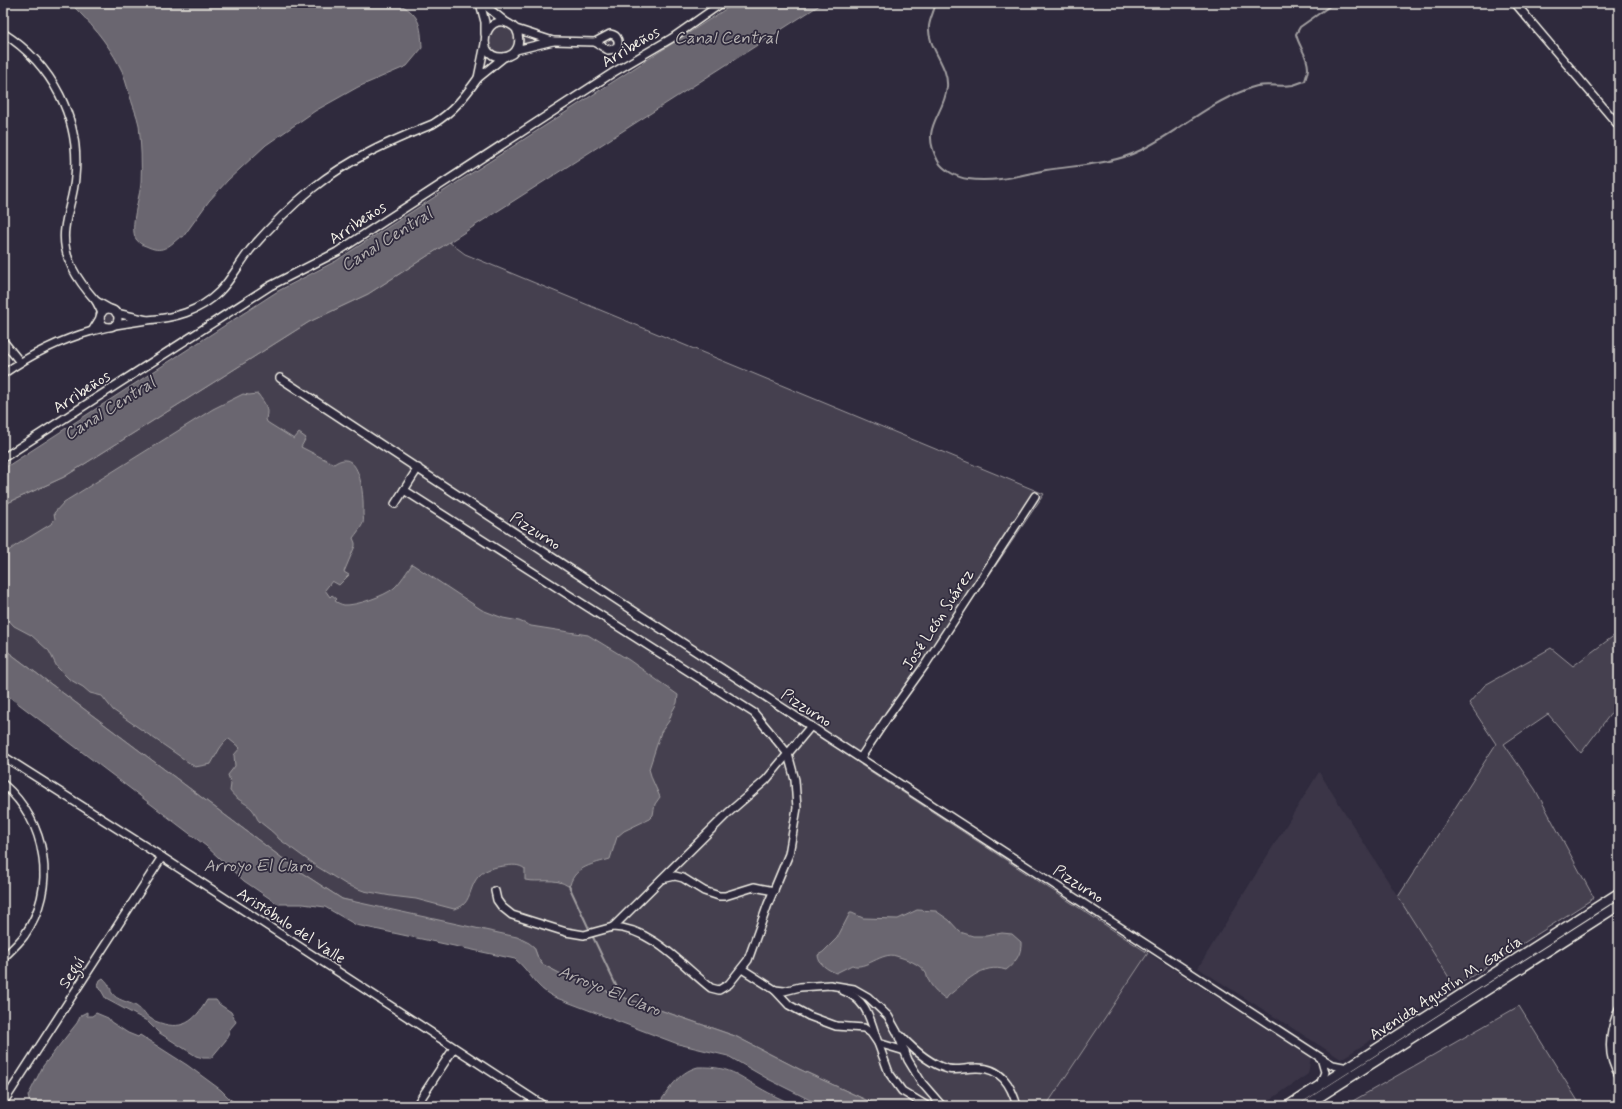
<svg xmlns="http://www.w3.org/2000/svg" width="1622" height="1109" font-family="Mynerve,sans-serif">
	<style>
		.built { fill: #3b3647 }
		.green { fill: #454050; stroke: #9c989c }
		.water { fill: #6a6670; stroke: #a19ea0 }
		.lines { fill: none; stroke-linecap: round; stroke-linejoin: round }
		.stream { stroke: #a19ea0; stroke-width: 2 }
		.minor-casing { stroke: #f4f1e8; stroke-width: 10 }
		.major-casing { stroke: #f4f1e8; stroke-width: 12 }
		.minor { stroke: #2f2a3d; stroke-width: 7 }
		.major { stroke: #2f2a3d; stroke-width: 9 }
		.labels { text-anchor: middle; stroke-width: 3.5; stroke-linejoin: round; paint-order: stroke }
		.street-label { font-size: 16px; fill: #f4f1e8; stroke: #2f2a3d }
		.water-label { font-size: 17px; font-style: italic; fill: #b6b2b2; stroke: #2f2a3d }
	</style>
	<rect width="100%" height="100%" fill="#2f2a3d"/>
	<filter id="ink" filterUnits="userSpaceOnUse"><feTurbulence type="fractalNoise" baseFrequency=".025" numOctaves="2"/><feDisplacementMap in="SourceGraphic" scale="8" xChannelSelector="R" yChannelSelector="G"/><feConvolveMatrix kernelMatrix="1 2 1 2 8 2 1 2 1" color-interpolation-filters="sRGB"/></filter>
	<g filter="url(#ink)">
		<g class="built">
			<path d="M1319,772L1455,987L1341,1059L1198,968Z"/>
			<path d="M1148,953L1311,1057L1308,1074L1261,1106H1046Z"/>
		</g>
		<g class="green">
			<path d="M499,26H504L514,31L518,40L511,53L498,55C486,46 484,33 499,26Z"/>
			<path d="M523,35L540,41L524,44Z"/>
			<path d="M612,37L615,40V45L611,49L603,43L604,39Z"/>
			<path d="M449,242L465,254L1044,494L861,765L1148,953L1046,1106H879L799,1069L735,1036L628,999L559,973L542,964L538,958L534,947L342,899L302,873L3,648V505L64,477L309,322L368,294Z"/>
			<circle cx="109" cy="318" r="6"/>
			<path d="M1619,632V710L1615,708L1581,753L1548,714L1504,744L1535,789L1594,898L1455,987L1398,897L1496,744L1469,703L1485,685L1551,648L1573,666Z"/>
			<path d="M1519,1006L1581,1106H1344Z"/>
		</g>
		<g class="water">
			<path d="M70,3H396C420,13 421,25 422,48L407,66L358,87L315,111L266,145L228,180L209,201L183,237H180C168,247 162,254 146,246C142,245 139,243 136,239C129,227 140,197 141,183C142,164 141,144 139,125C137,115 132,104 129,93C126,84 124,73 119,65C107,42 89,21 70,3Z"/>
			<path d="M735,3H823L368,294L309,322L64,477L3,505V469L278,291L336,261L351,251Z"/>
			<path d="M243,394L249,395L258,394C265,404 269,407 266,419L267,422L270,424L294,439L299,433L306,438L301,447L334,464C361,445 364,498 363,513C363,516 364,520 363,523C361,528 356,534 353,538L355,543V546L344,572L349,575L339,585L332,581L325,590L330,597L332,595L337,599L335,601C338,603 340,604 344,605C355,606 385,596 394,588C399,584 409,569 412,564L482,610L503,618L519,621L531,626L588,635L629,660L678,695L677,703L672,712L669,721L661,732L649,769L652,779L660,797L655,804L653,815L649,819L624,831L617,837L610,859C594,864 575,866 570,885L568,886C556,877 538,883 525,880V869C519,864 512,865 504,866C460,870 480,904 454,909L416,899L391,896L364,891L347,885L316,866L279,839C274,832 267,828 260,822C256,819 256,813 252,809C245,802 235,799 230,791L231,784L228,775L235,766L234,755L240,748L229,739H227L220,748L211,764L195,767L178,755L113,710L102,696L90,693L83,687L69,679L57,667L49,651L31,635L14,626L3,614V555L15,546L51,524L55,519L54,513L64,502L213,409Z"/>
			<path d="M3,648L302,873L342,899L517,937L529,943L534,947L538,958L542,964L559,973L628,999L735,1036L799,1069L879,1106H822L768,1079L728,1056L678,1044L554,997C534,987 531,972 515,959L356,925L325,907L303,904H278L244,881L206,846L3,692Z"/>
			<path d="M917,910L936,911L949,920L960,932L973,936H986L1002,933L1012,934L1021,942C1022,954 1015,963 1006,970C982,962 965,983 948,996L946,999C940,995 932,988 929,981C927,979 927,975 926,973C919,963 906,959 896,956C882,951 865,971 852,965L836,973C828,970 818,964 818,955L823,952L837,938L850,913H852L863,918L898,919Z"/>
			<path d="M103,978C106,981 109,984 110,988C112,991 110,990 112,993C116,1000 129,1002 136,1006C142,1010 148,1018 155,1021C182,1032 194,1022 207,1000H216L219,1004L231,1012L236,1022L230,1029L226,1040L211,1058H203L196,1056L158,1032L147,1021L106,999L98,985L100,980Z"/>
			<path d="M87,1012V1016H92L96,1013L108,1018L111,1022L128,1033L138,1037L140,1035L187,1065L221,1090L231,1100L240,1106H33L29,1100L28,1096L43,1066L77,1023L81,1015Z"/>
			<path d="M698,1067C734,1066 740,1078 769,1093C778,1098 788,1102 797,1106H657C669,1090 678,1072 698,1067Z"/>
		</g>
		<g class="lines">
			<g class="stream">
				<path d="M936,3C934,11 930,18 929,26C927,48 949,65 947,87C944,117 919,126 938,161C943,170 958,178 968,179C995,183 1021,175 1046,170C1078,165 1111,165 1141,150C1176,133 1206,105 1243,91C1247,89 1252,87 1257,86C1269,84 1282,87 1293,85C1297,84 1301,82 1305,81C1306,77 1308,72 1308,68C1308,56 1298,45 1296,34L1300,27L1334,3"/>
				<path d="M569,886L590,931"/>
				<path d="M592,935L622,998"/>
			</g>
			<defs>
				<g id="minor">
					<path d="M480,3L485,22V34"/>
					<path d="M482,3L507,23"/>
					<path d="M1515,3L1619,126"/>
					<path d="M516,29C522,41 518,56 503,57C470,59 488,2 516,29L553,41L516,50"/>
					<path d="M3,33C52,64 81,119 75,177C74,195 67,211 65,228C61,257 78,281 96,301"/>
					<path d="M610,34C618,35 621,43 615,49L608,50L595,42Z"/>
					<path d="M553,41L595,42"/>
					<path d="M485,44L478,78L504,57"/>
					<circle cx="109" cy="318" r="9"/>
					<path d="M102,313L96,301L110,309"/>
					<path d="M100,318L92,331L108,327"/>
					<path d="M147,320C174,318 199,312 219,292C231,280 239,264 250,250C269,228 290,207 313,188C349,159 391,141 433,124C453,112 465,96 478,78"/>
					<path d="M115,325L147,320L116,313"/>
					<path d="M3,341L20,362"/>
					<path d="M3,374C30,355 60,340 92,331"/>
					<path d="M280,378L646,619L1321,1058L1333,1065L1348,1068"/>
					<path d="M3,458L270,286L337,252L614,72L672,38L722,3"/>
					<path d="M404,490L754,713L788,754L795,780L797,808L789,854L768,904L748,960L729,984L719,990L711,988C683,966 651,928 613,927"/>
					<path d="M395,504L418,468"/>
					<path d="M3,756L162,857L544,1106"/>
					<path d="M861,757L889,715L925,665L1035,496"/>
					<path d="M3,784C47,822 58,887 24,936C18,944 10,951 3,958"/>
					<path d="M662,879L675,876L683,878L704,891L719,896H725L754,887L774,891"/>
					<path d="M495,891L497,900L502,907L512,915L566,932L584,935L613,927L728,813L766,780L811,726"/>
					<path d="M742,969L775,990L784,991L800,987L830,985L854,989L868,997L888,1016L897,1032L908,1060L922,1083L942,1106"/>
					<path d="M775,990L789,1005L809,1016L836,1026L864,1028L871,1033L878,1043L889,1073L902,1091L927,1106"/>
					<path d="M842,990C868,1000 870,1020 878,1043L905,1051"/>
					<path d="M1619,1009C1610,1030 1606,1055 1619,1075"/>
					<path d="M901,1036C913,1049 929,1064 948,1069C957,1071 966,1068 976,1068C1001,1067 1011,1085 1017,1106"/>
					<path d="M1320,1085L1325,1072L1321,1058"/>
					<path d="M3,1103L162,857"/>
					<path d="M416,1106L454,1048"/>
				</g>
				<g id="major">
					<path d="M1288,1106L1619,893"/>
					<path d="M1305,1106L1619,905"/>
				</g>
			</defs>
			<use href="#minor" class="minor-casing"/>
			<use href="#major" class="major-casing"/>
			<use href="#minor" class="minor"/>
			<use href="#major" class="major"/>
		</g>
	</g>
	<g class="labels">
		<g class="street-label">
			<text transform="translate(630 46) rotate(-31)" y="6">Arribeños</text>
			<text transform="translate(357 222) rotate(-33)" y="6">Arribeños</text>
			<text transform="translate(81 391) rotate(-33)" y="6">Arribeños</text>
			<text transform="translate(536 530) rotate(33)" y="6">Pizzurno</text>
			<text transform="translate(937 619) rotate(-57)" y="6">José León Suárez</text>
			<text transform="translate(807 707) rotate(33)" y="6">Pizzurno</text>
			<text transform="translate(1079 883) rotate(33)" y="6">Pizzurno</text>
			<text transform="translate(292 925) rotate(33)" y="6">Aristóbulo del Valle</text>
			<text transform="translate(71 972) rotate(-57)" y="6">Seguí</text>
			<text transform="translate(1445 987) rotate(-33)" y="6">Avenida Agustín M. García</text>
		</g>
		<g class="water-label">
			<text x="726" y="43">Canal Central</text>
			<text transform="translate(386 239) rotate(-32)" y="6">Canal Central</text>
			<text transform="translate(109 408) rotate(-32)" y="6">Canal Central</text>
			<text x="258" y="871">Arroyo El Claro</text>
			<text transform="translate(610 990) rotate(22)" y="6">Arroyo El Claro</text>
		</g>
	</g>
	<rect width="1622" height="1109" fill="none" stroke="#2f2a3d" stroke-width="16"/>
	<rect x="8" y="8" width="1606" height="1093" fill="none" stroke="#f4f1e8" stroke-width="1.5" filter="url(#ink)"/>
</svg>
